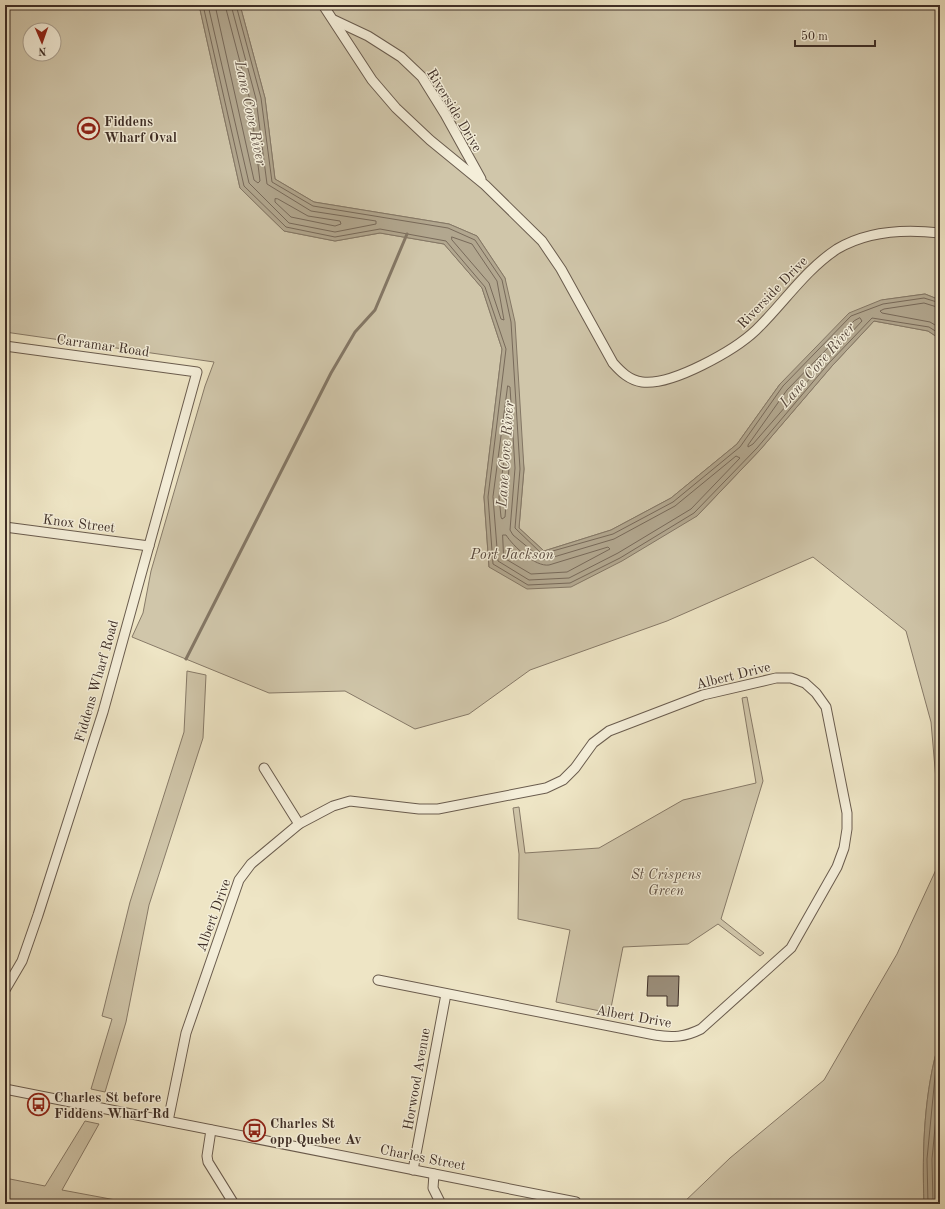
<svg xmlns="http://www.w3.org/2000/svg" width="945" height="1209" font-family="'Old Standard TT',serif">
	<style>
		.green { fill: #d0c6aa; stroke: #877a68; fill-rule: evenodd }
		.water { fill: #b2a78f; stroke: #847765 }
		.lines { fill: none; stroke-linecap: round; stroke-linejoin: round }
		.shore { stroke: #786a5a; stroke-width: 1 }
		.stream { stroke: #847765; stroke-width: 3 }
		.building { fill: #9a8d79; stroke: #3e2e26 }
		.minor-casing { stroke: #6a5c4e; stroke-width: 11 }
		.minor { stroke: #f4eed9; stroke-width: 9 }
		.labels { text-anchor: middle; stroke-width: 3; stroke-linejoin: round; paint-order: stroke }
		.street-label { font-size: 14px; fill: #3e2e26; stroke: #f4eed9 }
		.poi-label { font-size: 14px; font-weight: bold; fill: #3e2e26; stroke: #f4eed9; text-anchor: start }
		.park-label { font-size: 14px; font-style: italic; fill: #5b4c40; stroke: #f4eed9 }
		.water-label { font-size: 15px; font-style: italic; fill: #5b4c40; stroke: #f4eed9 }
	</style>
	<rect width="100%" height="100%" fill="#eee5c5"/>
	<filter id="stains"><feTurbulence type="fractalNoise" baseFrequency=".005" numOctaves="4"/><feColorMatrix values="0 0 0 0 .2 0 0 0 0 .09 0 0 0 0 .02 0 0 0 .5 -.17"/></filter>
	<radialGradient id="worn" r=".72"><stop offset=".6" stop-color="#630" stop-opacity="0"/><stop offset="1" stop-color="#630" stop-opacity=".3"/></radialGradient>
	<g class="green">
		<path d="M5,5H199L240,188L284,231L335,241L380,233L444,244L482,288L502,349L484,497L489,567L697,516L760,450L832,366L874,321L928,331L940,339V826L931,722L906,631L813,557L667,621L530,670L469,714L415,729L345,691L269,693L132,637L143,613L151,571L205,386L214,362L5,332ZM30,30H54V54H30Z"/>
		<path d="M240,5H940V300L925,294L882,300L780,384L737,444L671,498L611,530L544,551L519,528L524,469L505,278L477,236L449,224L314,202L275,179L265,98Z"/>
		<path d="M187,671L206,675L203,738L149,905L126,1022L105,1092L91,1089L112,1019L102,1016L130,902L184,732Z"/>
		<path d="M747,697L763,781L721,919L764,953L760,956L718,924L688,944L623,947L610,1013L556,1002L570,930L518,919L519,854L513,808L519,807L525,853L599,848L683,800L756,783L742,698Z"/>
		<path d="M940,861V1039C924,1091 922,1149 924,1204H682L730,1158L824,1080L897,954Z"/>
		<path d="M85,1121L99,1124L62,1190L121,1201L123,1204H5V1178L45,1186Z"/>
	</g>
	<g class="water">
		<path d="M199,5H240L265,98L275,179L314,202L449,224L477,236L505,278L515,322L524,469L519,528L544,551L611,530L671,498L737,444L780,384L849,313L881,300L925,294L940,300V339L928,331L874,321L832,366L760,450L697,516L622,561L571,587L527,589L489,567L484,497L502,349L482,288L444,244L380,233L335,241L284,231L240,188Z"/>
		<path d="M940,1039V1204H924C922,1149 924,1091 940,1039Z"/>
	</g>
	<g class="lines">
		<g class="shore">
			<path d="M203,5L244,186L286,227L335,237L380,229L446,241L485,287L506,349L488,497L493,564L528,585L570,583L620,558L694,513L757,448L829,363L872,318L929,327L940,334"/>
			<path d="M208,5L249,183L289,223L335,232L376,224V221L311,211L267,184L256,99L231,5"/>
			<path d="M215,5L254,180L258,183L260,181L250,100L225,5"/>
			<path d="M236,5L261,98L272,182L313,206L448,228L475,240L502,280L511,322L520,469L515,528L542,554L613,534L673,502L740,447L783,386L851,316L883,304L924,298L940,303"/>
			<path d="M278,199L308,216L340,221L341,224L335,226L291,217L275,202V199Z"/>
			<path d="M452,237L472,244L497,281L504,320L501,319L489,283L452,240Z"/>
			<path d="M940,308L924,303L884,309L880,311L882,313L930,322L940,328"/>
			<path d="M860,318L862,321L826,360L753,444L748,447V445L787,390L854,321Z"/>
			<path d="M508,386L510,387L515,468L510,530L513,535L542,559H547L614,539L675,506L736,456L740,458L691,509L618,553L569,578L529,580L498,561L493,497Z"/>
			<path d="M507,452L509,468L505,517L502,519L501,517L499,497L505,453Z"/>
			<path d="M503,535H506C513,546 535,567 549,565L608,547L610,549L567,572L531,574L504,558Z"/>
			<path d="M928,1204L927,1159L936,1066L940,1052"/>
			<path d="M933,1204L932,1159L940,1075"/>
			<path d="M939,1204L938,1159L940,1135"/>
		</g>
		<path class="stream" d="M186,659L331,373L355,332L375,310L407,234"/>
	</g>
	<path class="building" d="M648,976H679L678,1006H667V996H647Z"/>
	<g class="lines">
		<defs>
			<g id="minor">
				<path d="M323,5L372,80L396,108L430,140L485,185L542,241L561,269L613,363C621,372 629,380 642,382C672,386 735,350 756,330C783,304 805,270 837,249C867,231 906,229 940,233"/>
				<path d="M334,20L368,36L401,57L422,77L445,114L481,179"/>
				<path d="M5,346L197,372L103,712L38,915L22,961L5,990"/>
				<path d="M5,527L149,546"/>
				<path d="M264,768L299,824"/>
				<path d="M5,1089L576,1202"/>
				<path d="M168,1121L186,1033L239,880L251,864L299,824L333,806L350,801L419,809H438L546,788L563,780L575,768L593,743L609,731L703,695L776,678H791L805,683L816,693L826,707L847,813V829L844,848L837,867L791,948L701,1029C685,1037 673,1038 655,1035L378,980"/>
				<path d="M211,1130L207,1156L208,1162L234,1204"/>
				<path d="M413,1170L446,994"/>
				<path d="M434,1174L433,1188L441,1204"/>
			</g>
		</defs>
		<use href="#minor" class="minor-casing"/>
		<use href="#minor" class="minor"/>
	</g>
	<defs>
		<symbol id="stadium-ring" viewBox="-11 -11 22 22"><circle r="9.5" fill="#f4eed9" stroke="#8f2418" stroke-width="1.5"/><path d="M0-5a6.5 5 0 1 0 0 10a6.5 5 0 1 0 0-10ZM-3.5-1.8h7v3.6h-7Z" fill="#8f2418"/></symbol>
		<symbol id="bus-ring" viewBox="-11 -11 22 22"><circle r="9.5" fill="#f4eed9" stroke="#8f2418" stroke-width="1.5"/><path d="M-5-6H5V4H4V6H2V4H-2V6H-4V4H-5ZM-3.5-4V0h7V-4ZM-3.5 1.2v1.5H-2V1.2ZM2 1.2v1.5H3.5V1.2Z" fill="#8f2418"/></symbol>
	</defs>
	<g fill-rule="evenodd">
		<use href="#stadium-ring" x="76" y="116" width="25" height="25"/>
		<use href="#bus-ring" x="26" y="1092" width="25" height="25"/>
		<use href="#bus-ring" x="242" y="1118" width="25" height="25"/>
	</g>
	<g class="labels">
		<g class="street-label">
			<text transform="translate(455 110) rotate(59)" y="5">Riverside Drive</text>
			<text transform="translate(772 292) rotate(-46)" y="5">Riverside Drive</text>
			<text transform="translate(103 345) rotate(8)" y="5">Carramar Road</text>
			<text transform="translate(79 523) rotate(7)" y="5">Knox Street</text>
			<text transform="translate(733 675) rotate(-14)" y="5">Albert Drive</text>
			<text transform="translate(96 681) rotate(-74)" y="5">Fiddens Wharf Road</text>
			<text transform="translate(213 915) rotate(-70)" y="5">Albert Drive</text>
			<text transform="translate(634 1016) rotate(10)" y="5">Albert Drive</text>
			<text transform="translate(416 1079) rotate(-80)" y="5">Horwood Avenue</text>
			<text transform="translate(423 1157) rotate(11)" y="5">Charles Street</text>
		</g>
		<g class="poi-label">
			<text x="104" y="126">Fiddens<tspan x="104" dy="16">Wharf Oval</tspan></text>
			<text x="54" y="1102">Charles St before<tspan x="54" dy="16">Fiddens Wharf Rd</tspan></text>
			<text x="270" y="1128">Charles St<tspan x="270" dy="16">opp Quebec Av</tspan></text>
		</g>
		<g class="park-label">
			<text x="666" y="879">St Crispens<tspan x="666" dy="16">Green</tspan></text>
		</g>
		<g class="water-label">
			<text transform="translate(251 113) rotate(78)" y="5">Lane Cove River</text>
			<text transform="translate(817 365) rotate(-49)" y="5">Lane Cove River</text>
			<text transform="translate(505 454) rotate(-86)" y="5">Lane Cove River</text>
			<text x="512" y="559">Port Jackson</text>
		</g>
	</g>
	<rect width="945" height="1209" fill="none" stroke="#eee5c5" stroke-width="20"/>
	<rect x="6" y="6" width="933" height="1197" fill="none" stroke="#3e2e26" stroke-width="2"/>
	<rect x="10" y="10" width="925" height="1189" fill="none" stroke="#3e2e26"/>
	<g transform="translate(42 42) rotate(178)"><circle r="19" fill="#f4eed9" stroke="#aba191"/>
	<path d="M0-3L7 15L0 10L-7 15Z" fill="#8f2418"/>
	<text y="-6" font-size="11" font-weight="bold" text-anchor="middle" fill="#3e2e26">N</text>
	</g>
	<path d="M795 40v6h80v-6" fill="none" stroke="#3e2e26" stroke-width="2"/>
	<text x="801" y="40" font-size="12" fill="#3e2e26" stroke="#f4eed9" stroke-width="3" paint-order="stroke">50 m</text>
	<rect width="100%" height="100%" filter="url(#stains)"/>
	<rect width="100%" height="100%" fill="url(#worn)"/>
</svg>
